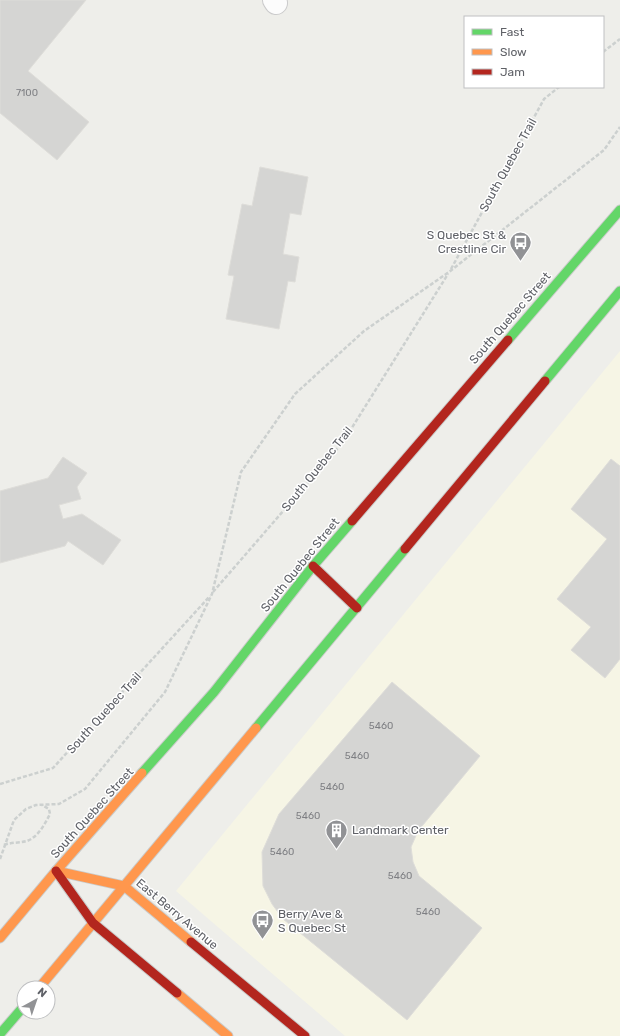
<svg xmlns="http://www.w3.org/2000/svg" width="620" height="1036" font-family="Rubik,sans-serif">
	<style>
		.commercial { fill: #f6f5e5 }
		.building { fill: #d5d5d3; stroke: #deddd9 }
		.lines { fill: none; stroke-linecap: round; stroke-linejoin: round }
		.street-casing { stroke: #cbcbcc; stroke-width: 24 }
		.fast-casing { stroke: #cacbca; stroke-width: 11 }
		.slow-casing { stroke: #cacbca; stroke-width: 11 }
		.jam-casing { stroke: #cacbca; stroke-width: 11 }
		.path { stroke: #ccd0cf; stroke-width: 2.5; stroke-dasharray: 4 2; stroke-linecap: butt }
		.street { stroke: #fcfcfc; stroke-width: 22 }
		.fast { stroke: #63d668; stroke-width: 9 }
		.slow { stroke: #ff974d; stroke-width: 9 }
		.jam { stroke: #b3261e; stroke-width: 9 }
		.labels { text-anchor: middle; stroke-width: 3; stroke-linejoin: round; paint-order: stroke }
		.number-label { font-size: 10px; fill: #7e7f83 }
		.street-label { font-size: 12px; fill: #5f6167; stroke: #fff }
		.poi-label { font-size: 12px; fill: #5f6167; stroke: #fff; text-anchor: start }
	</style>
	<rect width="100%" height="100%" fill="#eeeeea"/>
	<path class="commercial" d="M620,351V1036H345L176,891Z"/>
	<g class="building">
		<path d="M0,0H86L28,71L89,122L57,160L0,113Z"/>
		<path d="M260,167L308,177L301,215L290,213L283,254L299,257L295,282L288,281L279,329L226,319L234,276L228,275L242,204L252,206Z"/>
		<path d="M63,457L87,473L77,487L81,499L59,505L63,519L82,514L121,540L103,565L68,541L65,546L0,563V491L48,478Z"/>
		<path d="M611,459L620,466V659L605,678L571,650L591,627L557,599L607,539L571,509Z"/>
		<path d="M392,682L480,756L418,831L411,847L413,862L419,876L482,928L407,1020L283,919L272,904L263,886L262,852L279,814Z"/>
	</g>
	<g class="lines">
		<defs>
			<path id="street" d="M274,0L276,3"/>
			<g id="fast">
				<path d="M508,340L620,210"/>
				<path d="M545,381L620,291"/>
				<path d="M256,728L405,549"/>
				<path d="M142,773L214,692L313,566L352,521"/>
				<path d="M0,1034L24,1006"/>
			</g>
			<g id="slow">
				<path d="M56,871L124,886L191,942"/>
				<path d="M0,938L56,871L142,773"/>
				<path d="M39,988L256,728"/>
				<path d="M177,993L228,1036"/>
			</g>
			<g id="jam">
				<path d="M352,521L508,340"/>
				<path d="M405,549L545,381"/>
				<path d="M313,566L357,608"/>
				<path d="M56,871L93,923L177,993"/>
				<path d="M191,942L305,1036"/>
			</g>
		</defs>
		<use href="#street" class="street-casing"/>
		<use href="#fast" class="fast-casing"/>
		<use href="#slow" class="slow-casing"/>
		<use href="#jam" class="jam-casing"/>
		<g class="path">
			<path d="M603,52L620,39"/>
			<path d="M451,269L544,99L559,87"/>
			<path d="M213,592L343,442L448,274"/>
			<path d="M0,784L53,768L210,596"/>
			<path d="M4,845C12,842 20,843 27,841C38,837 45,824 50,814L49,809L42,805"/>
			<path d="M0,859L14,820L26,809L36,805L59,804L85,789L165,692L212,594L241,472L295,394L364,331L449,272L604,150L620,127"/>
		</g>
		<use href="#street" class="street"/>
		<use href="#fast" class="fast"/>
		<use href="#slow" class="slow"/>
		<use href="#jam" class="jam"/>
	</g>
	<defs>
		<symbol id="bus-pin" viewBox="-11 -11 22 30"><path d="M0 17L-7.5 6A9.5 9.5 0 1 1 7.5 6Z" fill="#919295" stroke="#fff"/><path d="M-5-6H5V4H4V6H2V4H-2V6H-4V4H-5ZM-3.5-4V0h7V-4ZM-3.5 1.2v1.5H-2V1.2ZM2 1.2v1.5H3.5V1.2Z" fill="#fff"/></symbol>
		<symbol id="building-pin" viewBox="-11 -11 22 30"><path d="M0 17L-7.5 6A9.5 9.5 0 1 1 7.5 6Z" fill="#919295" stroke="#fff"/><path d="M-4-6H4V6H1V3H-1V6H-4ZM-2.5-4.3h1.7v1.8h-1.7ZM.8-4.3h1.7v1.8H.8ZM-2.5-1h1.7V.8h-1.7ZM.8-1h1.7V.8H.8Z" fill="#fff"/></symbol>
	</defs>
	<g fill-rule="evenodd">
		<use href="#bus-pin" x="508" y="230" width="25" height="34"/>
		<use href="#building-pin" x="324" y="818" width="25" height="34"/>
		<use href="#bus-pin" x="250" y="908" width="25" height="34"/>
	</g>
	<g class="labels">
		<g class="number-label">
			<text x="27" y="96">7100</text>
			<text x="381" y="729">5460</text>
			<text x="357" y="759">5460</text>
			<text x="332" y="790">5460</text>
			<text x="308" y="819">5460</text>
			<text x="282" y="855">5460</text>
			<text x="400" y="879">5460</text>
			<text x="428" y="915">5460</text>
		</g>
		<g class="street-label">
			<text transform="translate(508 165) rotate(-61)" y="4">South Quebec Trail</text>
			<text transform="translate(510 318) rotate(-49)" y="4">South Quebec Street</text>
			<text transform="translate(317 469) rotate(-51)" y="4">South Quebec Trail</text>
			<text transform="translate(300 565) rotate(-51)" y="4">South Quebec Street</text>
			<text transform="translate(104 713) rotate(-48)" y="4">South Quebec Trail</text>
			<text transform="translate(92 813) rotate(-48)" y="4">South Quebec Street</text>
			<text transform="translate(177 914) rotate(40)" y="4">East Berry Avenue</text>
		</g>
		<g class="poi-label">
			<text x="506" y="239" text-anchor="end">S Quebec St &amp;<tspan x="506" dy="14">Crestline Cir</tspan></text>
			<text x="352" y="834">Landmark Center</text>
			<text x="278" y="918">Berry Ave &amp;<tspan x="278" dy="14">S Quebec St</tspan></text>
		</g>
	</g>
	<rect x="464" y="16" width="140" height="72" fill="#ffffff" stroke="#bfc0c2"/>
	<rect x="472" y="29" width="20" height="6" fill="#63d668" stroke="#bfc0c2"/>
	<text x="500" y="36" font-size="12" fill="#5f6167">Fast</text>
	<rect x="472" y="49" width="20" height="6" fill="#ff974d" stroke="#bfc0c2"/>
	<text x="500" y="56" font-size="12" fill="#5f6167">Slow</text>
	<rect x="472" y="69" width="20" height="6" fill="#b3261e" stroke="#bfc0c2"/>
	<text x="500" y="76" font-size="12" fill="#5f6167">Jam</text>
	<g transform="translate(36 1000) rotate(40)"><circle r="19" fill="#ffffff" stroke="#bfc0c2"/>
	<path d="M0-3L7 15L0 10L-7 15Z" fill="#919295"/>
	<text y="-6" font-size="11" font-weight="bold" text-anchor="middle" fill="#5f6167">N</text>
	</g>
</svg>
